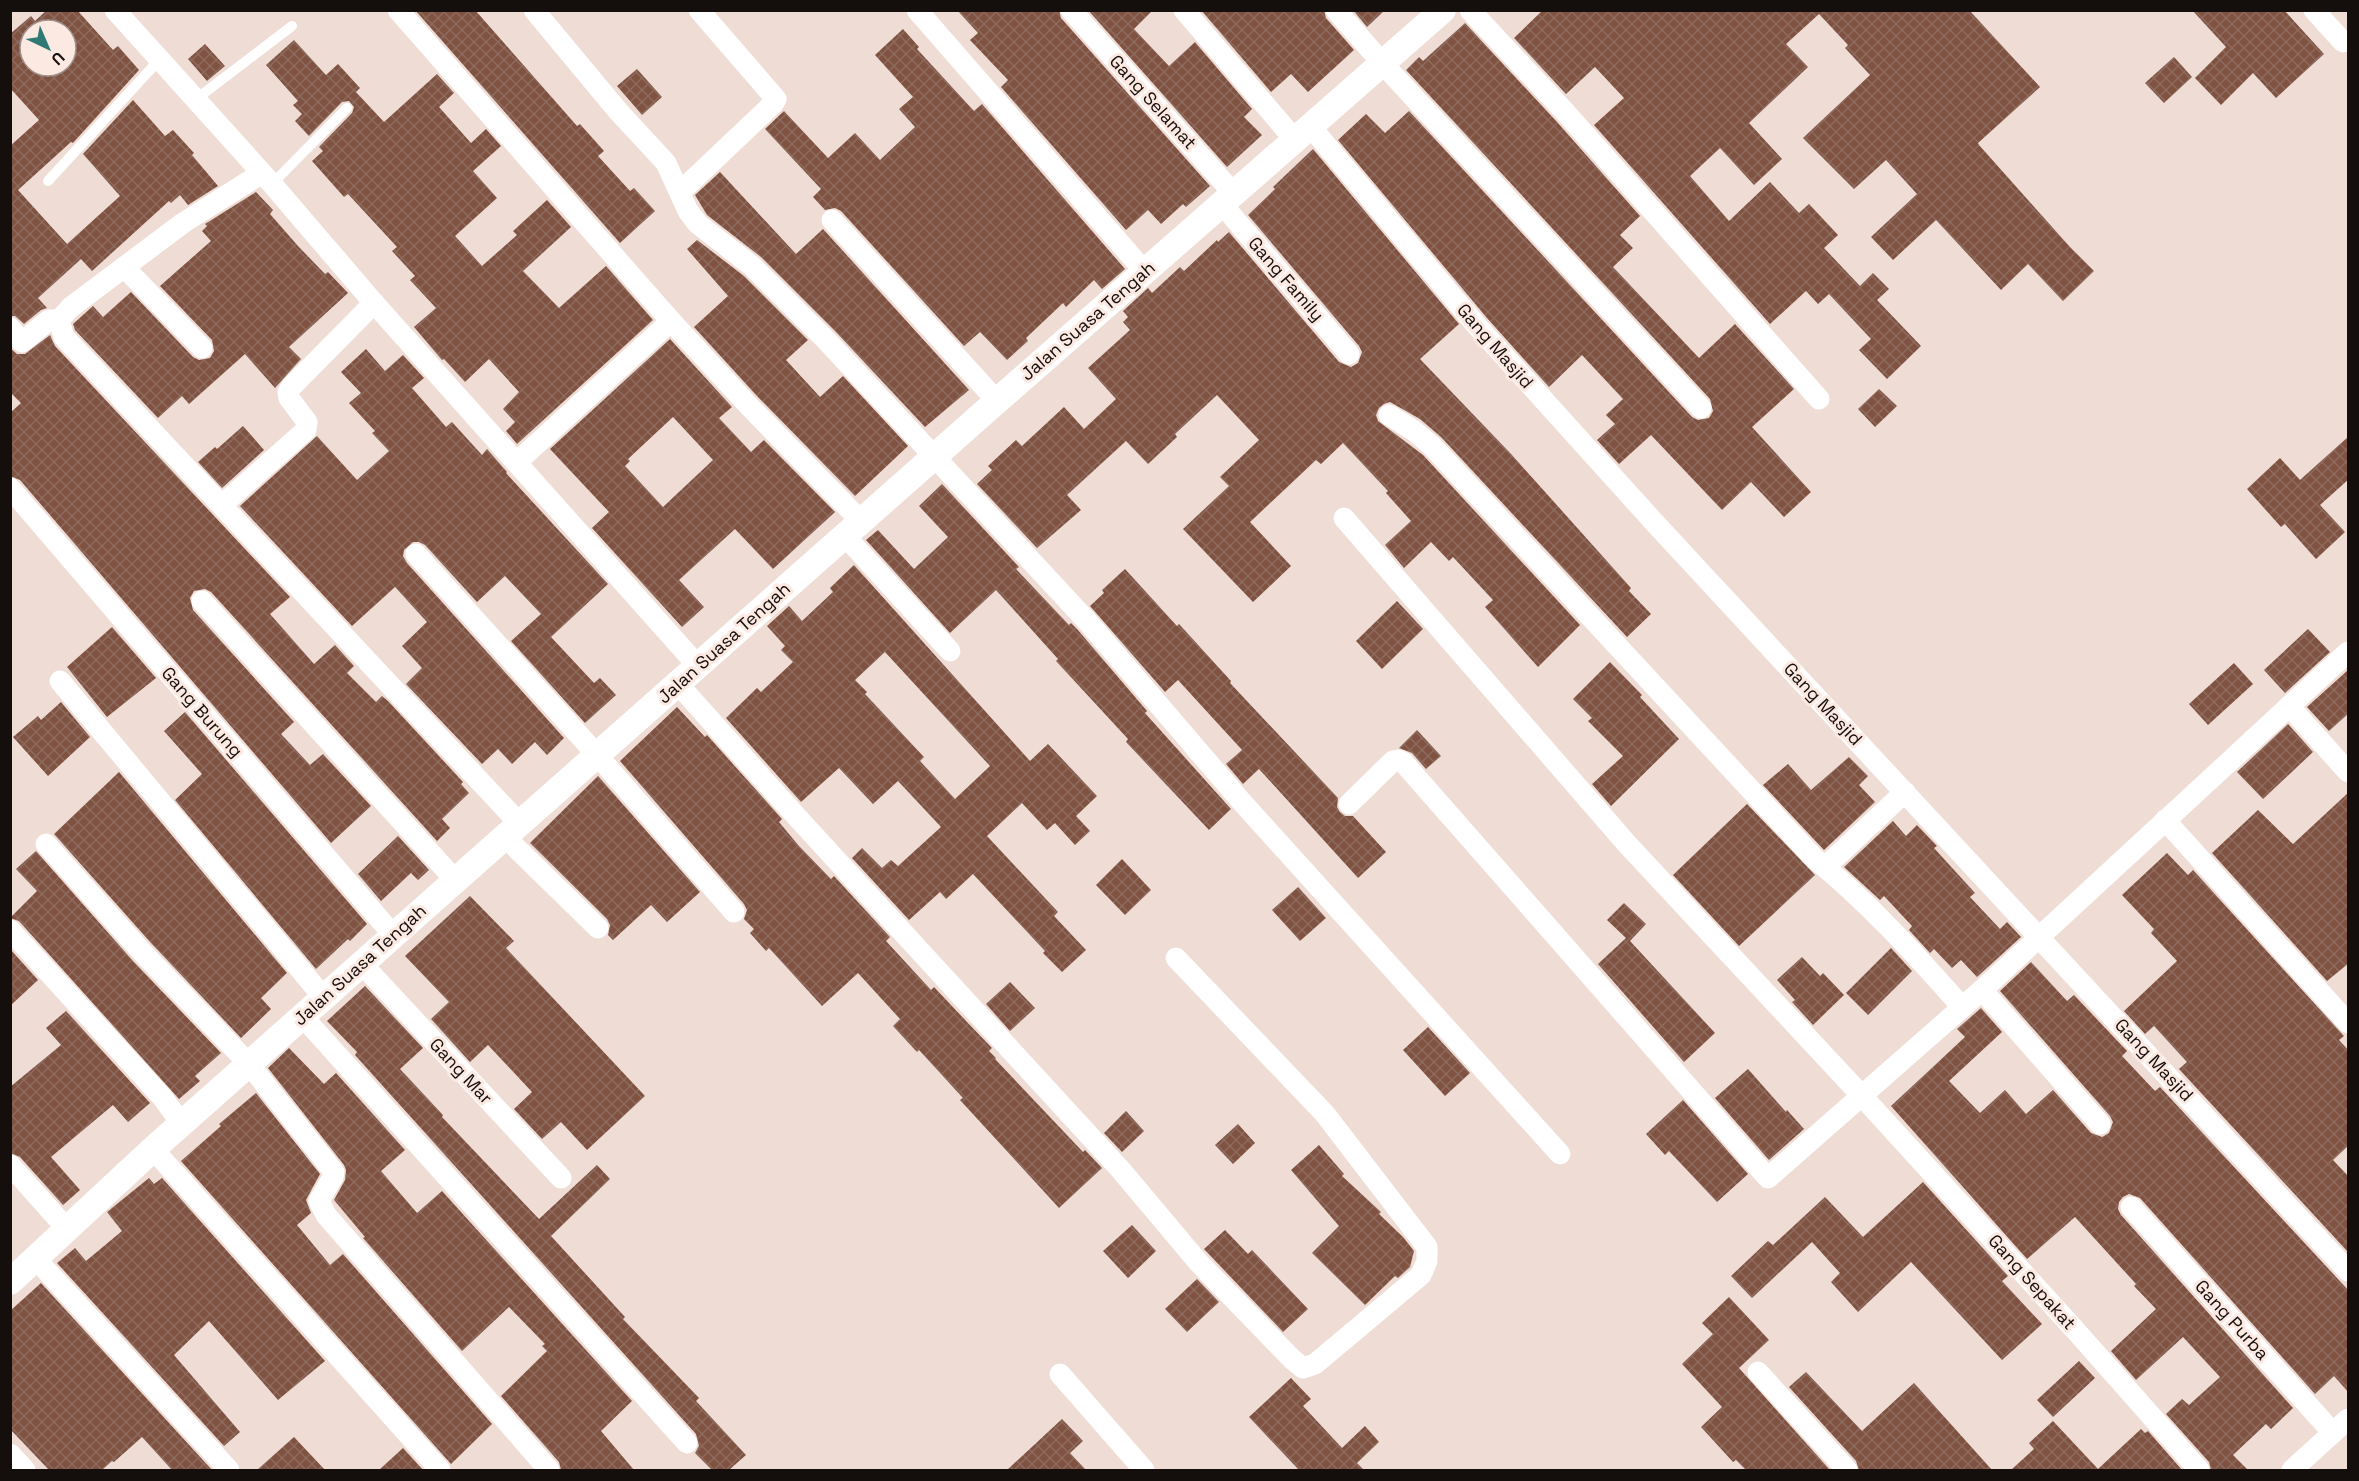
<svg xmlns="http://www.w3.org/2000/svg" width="2359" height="1481" font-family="'Space Grotesk',sans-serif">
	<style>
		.building { fill: url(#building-cross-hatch); fill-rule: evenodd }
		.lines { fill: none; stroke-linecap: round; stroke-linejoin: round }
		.service { stroke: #fff; stroke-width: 10 }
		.minor { stroke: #fff; stroke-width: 21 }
		.tertiary { stroke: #fff; stroke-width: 26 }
		.labels { text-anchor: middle; stroke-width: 6; stroke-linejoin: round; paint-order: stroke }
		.street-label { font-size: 18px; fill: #140e0c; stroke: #fce9e2 }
	</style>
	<defs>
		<pattern id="building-cross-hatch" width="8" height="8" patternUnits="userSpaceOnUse" patternTransform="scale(1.5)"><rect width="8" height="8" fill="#805242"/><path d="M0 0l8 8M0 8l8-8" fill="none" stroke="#8e6b5f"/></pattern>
	</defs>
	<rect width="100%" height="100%" fill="#eedcd5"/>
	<g class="building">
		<path d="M47,10H77L113,50L118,46L139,70L73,143L71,142L18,190L67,244L120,196L83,154L133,100L165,136L173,130L194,153L192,155L218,186L188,205L180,195L171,203L169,201L92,271L81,259L38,298L47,308L41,310L24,324L15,316H10V146L39,120L10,88V34L31,16L35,21ZM30,30H66V66H30Z"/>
		<path d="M415,10H475L577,126L580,124L604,151L598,156L630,191L634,188L655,211L620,243Z"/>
		<path d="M957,10H1059L1061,18L1210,186L1186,207L1183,204L1161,224L1148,210L1126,230L1001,87L1008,80L970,40L978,33Z"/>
		<path d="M1088,10H1153L1134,29L1169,66L1195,42L1252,109L1244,117L1262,135L1227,167Z"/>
		<path d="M1201,10H1324L1326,18L1354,50L1308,92L1291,74L1271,92Z"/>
		<path d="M1353,10H1385L1367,27Z"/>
		<path d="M1543,10H1969L2040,87L1978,143L1979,145L2070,247L2094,271L2063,301L2028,264L2001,290L1936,220L1893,260L1871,237L1917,194L1886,160L1854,189L1803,138L1870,75L1845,48L1848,45L1819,14L1786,44L1808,67L1749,123L1782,159L1754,185L1720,148L1690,176L1729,221L1770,182L1799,213L1809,204L1838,235L1824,248L1860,286L1873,273L1889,289L1877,300L1921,346L1887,379L1859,350L1871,339L1829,294L1818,304L1806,291L1770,324L1594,125L1624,98L1595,67L1566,94L1514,38Z"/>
		<path d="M2192,10H2284L2324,54L2276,98L2253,73L2221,105L2195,78L2226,47Z"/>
		<path d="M1465,23L1557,122L1640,216L1620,235L1633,248L1613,267L1699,358L1735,324L1794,389L1752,427L1811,492L1784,517L1751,482L1722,510L1651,435L1619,464L1597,440L1615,424L1606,415L1623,399L1582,355L1549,387L1487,318L1338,140L1366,114L1385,133L1409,111L1692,417L1698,420L1709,418L1713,411L1710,399L1406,70L1419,57L1423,61Z"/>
		<path d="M903,29L919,47L917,49L974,111L982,104L1125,269L1102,289L1094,280L1066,307L1063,303L1026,338L1028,341L1007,360L980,332L964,346L841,211L835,208L825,210L813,197L821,189L765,129L784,111L828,158L855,133L880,160L915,127L899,109L913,97L875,55Z"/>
		<path d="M294,40L326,75L338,64L360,88L356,92L384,122L437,74L454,93L439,107L471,143L486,129L501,146L473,171L497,198L455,236L482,266L517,235L513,231L547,200L571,227L523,271L559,308L606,266L653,320L517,444L506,431L515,422L503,409L519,392L489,359L465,382L444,359L442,360L414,327L436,308L410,280L415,276L392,251L397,247L348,194L344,197L312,161L323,151L319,147L352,113L354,107L349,101L342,102L309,136L295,121L302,114L293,105L298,101L266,65Z"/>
		<path d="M205,44L225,66L207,81L188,59Z"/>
		<path d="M2174,57L2192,77L2164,103L2145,83Z"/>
		<path d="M637,69L662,97L642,115L617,86Z"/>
		<path d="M1313,149L1459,324L1420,359L1512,455L1631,588L1629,591L1651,614L1627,637L1441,437L1420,419L1390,402L1384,404L1379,408L1376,415L1378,421L1423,455L1580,625L1538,667L1485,607L1493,600L1453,557L1449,561L1431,542L1404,568L1385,545L1411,521L1386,493L1388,491L1343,443L1321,464L1316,460L1250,522L1291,566L1253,602L1183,529L1229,486L1220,477L1259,440L1217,395L1175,434L1177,437L1148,464L1126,441L1067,495L1081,510L1037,548L977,484L992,470L988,466L1016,440L1022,446L1064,407L1084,429L1116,399L1088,368L1130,330L1123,322L1128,317L1123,311L1148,288L1152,293L1180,267L1184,271L1217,240L1218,242L1229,232L1339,362L1351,367L1358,363L1362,352L1359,346L1248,215L1275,189L1273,187Z"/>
		<path d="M720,172L796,254L823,229L969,390L925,427L836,332L761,257L707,215L695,195Z"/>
		<path d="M256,192L273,210L270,214L298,246L325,274L328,272L348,293L289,347L301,359L275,388L245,354L189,404L182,396L158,418L75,330L73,324L93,306L103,317L131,292L193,357L199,360L210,358L214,351L212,340L160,286L211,241L202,231L207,226L205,224Z"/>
		<path d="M697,240L744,276L808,340L786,360L820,397L843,376L908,446L855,496L757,396L694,327L728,296L687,249Z"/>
		<path d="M50,335L55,346L290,597L270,614L314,664L335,645L354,666L347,673L376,702L382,696L388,701L463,782L461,784L469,793L442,819L450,828L437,841L211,592L205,589L194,591L190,598L193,610L294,722L281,734L310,765L323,754L371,806L331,843L20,480L10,476V413L21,403L10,392V348L17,354H25Z"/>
		<path d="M670,339L732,407L719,418L751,452L764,440L835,512L773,569L735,529L679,580L704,607L682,627L592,528L609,512L550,449ZM673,417L713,460L663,507L625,466L630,461L628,459Z"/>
		<path d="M366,349L385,371L403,355L424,378L412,388L446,427L452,422L482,455L487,449L507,472L506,473L608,584L551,637L594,683L600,678L616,695L585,723L511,641L541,614L505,576L477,602L425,545L419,542H413L404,550L403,556L407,563L564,738L547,755L535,742L512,764L498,749L482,764L406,684L422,668L402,646L427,622L395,587L352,626L240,506L317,436L357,480L389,451L372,433L375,431L349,403L361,393L341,372Z"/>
		<path d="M1879,389L1897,406L1875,427L1858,409Z"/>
		<path d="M243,426L264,450L222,488L198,462L215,447L217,449Z"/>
		<path d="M2349,436V479L2320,505L2345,532L2316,559L2285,524L2281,527L2247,489L2280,458L2300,480Z"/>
		<path d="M942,484L1019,567L1016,569L1069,625L1071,623L1077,629L1147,711L1145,713L1231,809L1209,830L1126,742L1128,739L1056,661L1058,659L996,590L950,633L866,540L878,530L914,569L948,537L919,506Z"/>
		<path d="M854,565L1030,761L1048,744L1097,796L1076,816L1090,831L1075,845L1055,823L1047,830L1022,803L987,836L1058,912L1054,916L1086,950L1062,972L1043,953L1045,951L973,874L946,899L940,892L909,920L852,858L862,848L882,868L891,860L898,866L941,827L898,781L873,804L839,768L801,802L726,718L757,688L761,692L793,662L781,650L785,646L767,626L789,606L802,621L833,592L830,588ZM885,652L990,766L955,799L920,761L924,757L865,694L867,692L855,680Z"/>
		<path d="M1125,569L1177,626L1179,624L1231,681L1230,683L1338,798L1337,807L1340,812L1345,816H1353L1386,852L1358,878L1259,769L1243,784L1226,764L1242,750L1178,680L1165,692L1090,606L1104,593L1102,590Z"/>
		<path d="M1397,601L1423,629L1382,669L1356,641Z"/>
		<path d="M112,627L156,678L107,717L67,667Z"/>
		<path d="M2308,629L2330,652L2285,693L2264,670Z"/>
		<path d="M1610,662L1642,695L1640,697L1679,739L1611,806L1592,784L1623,756L1588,721L1592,718L1573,699Z"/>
		<path d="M2234,663L2253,684L2208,725L2189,704Z"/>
		<path d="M2347,671L2349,673V713L2329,731L2307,707Z"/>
		<path d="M61,702L90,737L48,776L13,737L38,716L41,720Z"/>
		<path d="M677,707L705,737L707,735L782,819L779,822L799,846L831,879L834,876L890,937L886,941L931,990L934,987L967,1022L992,1048L989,1051L996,1058L995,1059L1083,1152L1085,1150L1102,1168L1059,1208L960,1100L963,1098L919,1050L917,1052L893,1026L900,1019L858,973L822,1006L769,948L766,951L750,933L754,929L744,919L747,910L744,904L620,761Z"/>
		<path d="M185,712L367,924L350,941L348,939L316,969L175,800L202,774L164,731Z"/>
		<path d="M2288,724L2313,752L2263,799L2237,772Z"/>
		<path d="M1417,730L1441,756L1426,769L1412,753L1399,748Z"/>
		<path d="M1849,757L1868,776L1859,785L1875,802L1824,850L1763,785L1788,764L1811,790Z"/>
		<path d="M119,772L287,973L261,998L271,1009L241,1038L151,943L54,834Z"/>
		<path d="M598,776L700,892L667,922L651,905L613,940L608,935L610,925L607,919L530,843Z"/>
		<path d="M2349,792V963L2327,981L2212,853L2258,810L2293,844Z"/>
		<path d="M1747,804L1815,875L1739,946L1673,875Z"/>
		<path d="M1893,821L1906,836L1917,825L1937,846L1934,848L1975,893L1970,897L2000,929L2007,922L2021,937L1977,977L1961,960L1952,968L1934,949L1930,953L1909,930L1912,926L1884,896L1880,900L1844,867Z"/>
		<path d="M398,836L429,870L418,880L411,873L381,901L358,874Z"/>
		<path d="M36,851L133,961L221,1053L195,1076L200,1081L179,1099L19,921L10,918L37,891L16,869Z"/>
		<path d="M2167,853L2188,875L2193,870L2344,1036L2339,1040L2349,1051V1145L2333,1160L2349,1177L2348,1252L2179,1069L2187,1062L2154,1026L2145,1034L2124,1011L2177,961L2151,933L2154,929L2122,895Z"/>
		<path d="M1122,859L1151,890L1125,915L1096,885Z"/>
		<path d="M1298,887L1326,918L1300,941L1272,910Z"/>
		<path d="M470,896L514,941L506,948L645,1096L587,1150L561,1122L542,1139L514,1109L532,1092L488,1045L470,1062L431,1019L449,1002L405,956Z"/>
		<path d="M1624,903L1646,924L1630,941L1715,1033L1684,1062L1598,964L1626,938L1607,920Z"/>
		<path d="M1891,948L1912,971L1868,1015L1846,993Z"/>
		<path d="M10,949L38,980L10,1006Z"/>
		<path d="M1802,957L1820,976L1823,973L1844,995L1813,1025L1792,1002L1795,1000L1777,980Z"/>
		<path d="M2031,962L2067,1001L2074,995L2127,1051L2122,1056L2155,1091L2160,1087L2349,1291V1393L2334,1376L2315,1394L2140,1198L2129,1194L2123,1197L2119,1202L2118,1209L2121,1215L2293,1408L2271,1429L2266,1424L2233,1455L2248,1470H2211L2209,1462L2166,1414L2182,1399L2189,1405L2220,1377L2183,1337L2136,1380L2111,1351L2156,1309L2134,1286L2136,1284L2075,1217L2027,1259L1891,1106L1965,1037L1957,1029L1981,1008L2002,1032L1949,1081L1980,1113L2005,1090L2026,1114L2053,1090L2091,1133L2102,1137L2109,1133L2113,1122L2110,1116L2000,991Z"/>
		<path d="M1010,982L1035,1008L1010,1031L986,1004Z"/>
		<path d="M365,986L423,1048L400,1069L443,1115L442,1117L539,1219L597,1165L610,1179L551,1236L625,1317L623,1319L699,1398L696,1401L746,1455L729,1470H712L695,1453L699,1446L696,1434L355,1055L357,1052L327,1021Z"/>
		<path d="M66,1011L150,1103L128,1122L113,1105L51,1157L80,1190L63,1205L20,1157L10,1153V1087L61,1045L46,1028Z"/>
		<path d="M1428,1027L1470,1073L1445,1096L1403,1050Z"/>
		<path d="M289,1048L324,1084L336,1073L405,1150L381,1171L417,1213L442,1191L632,1401L601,1431L634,1470H561L559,1462L501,1396L547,1351L542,1346L545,1344L509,1307L462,1351L363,1238L365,1237L334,1200L345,1180L346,1170L344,1165L268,1068Z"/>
		<path d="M1748,1069L1786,1112L1787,1110L1804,1129L1769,1160L1715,1098Z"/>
		<path d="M256,1093L320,1174L306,1200L311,1213L297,1225L330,1265L343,1254L492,1424L451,1464L181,1161L221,1126L219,1124Z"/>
		<path d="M1683,1100L1748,1174L1717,1202L1669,1151L1665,1155L1646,1134Z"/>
		<path d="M1126,1111L1144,1131L1122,1152L1104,1133Z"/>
		<path d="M1238,1124L1255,1143L1233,1164L1215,1145Z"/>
		<path d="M1319,1145L1344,1174L1342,1176L1381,1212L1379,1214L1403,1237L1414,1251L1410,1267L1398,1278L1395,1276L1365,1305L1312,1253L1339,1226L1291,1170Z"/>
		<path d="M149,1178L154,1184L162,1178L325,1361L278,1400L209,1321L174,1355L240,1432L224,1446L57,1263L75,1248L86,1261L122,1231L107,1212Z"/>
		<path d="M1923,1182L2008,1276L2002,1281L2042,1324L2002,1360L1911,1262L1858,1312L1831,1282L1840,1273L1812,1242L1752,1298L1731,1276L1768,1241L1773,1245L1825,1197L1863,1237Z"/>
		<path d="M1132,1225L1156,1251L1128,1278L1103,1251Z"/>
		<path d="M1225,1230L1248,1254L1252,1250L1308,1309L1283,1332L1204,1249Z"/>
		<path d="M1197,1279L1219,1302L1187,1332L1165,1309Z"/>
		<path d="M41,1283L212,1470H172L142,1437L114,1462L112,1461L102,1470H49L10,1429V1311Z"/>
		<path d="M1729,1297L1769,1340L1739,1368L1830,1470H1746L1736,1460L1733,1462L1701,1427L1722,1407L1682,1364L1713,1334L1702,1323Z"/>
		<path d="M2079,1361L2095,1378L2053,1417L2037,1400Z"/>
		<path d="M1806,1372L1862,1431L1914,1383L1992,1470H1859L1856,1461L1789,1387Z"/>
		<path d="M1291,1378L1311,1399L1303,1406L1342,1448L1365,1426L1379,1442L1357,1463L1364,1470H1299L1249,1417Z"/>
		<path d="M1062,1419L1083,1441L1070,1453L1086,1470H1007Z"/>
		<path d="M2053,1421L2098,1469L2141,1429L2145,1433L2148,1431L2182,1470H2011L2034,1449L2029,1443Z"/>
		<path d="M294,1437L325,1470H257Z"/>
		<path d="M403,1448L423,1470H379Z"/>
	</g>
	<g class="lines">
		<g class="service">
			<path d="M195,100L292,26"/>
			<path d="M48,181L159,60"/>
			<path d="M272,184L347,108"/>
		</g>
		<g class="minor">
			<path d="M115,10L272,184L374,303L698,666"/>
			<path d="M398,10L671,321L748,405L861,521"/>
			<path d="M534,10L618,111L666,163L688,211L698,224L752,266L827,341L1087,621L1241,801L1560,1154"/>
			<path d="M917,10L1145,272"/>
			<path d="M1071,10L1234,194"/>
			<path d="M1184,10L1295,140"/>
			<path d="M1336,10L1383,64L1701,408"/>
			<path d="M1470,10L1566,113L1819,399"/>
			<path d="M2314,10L2343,42"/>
			<path d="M1311,127L1477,326L1653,521L2348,1271"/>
			<path d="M680,192L773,104L776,99L699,10"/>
			<path d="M1222,204L1349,354"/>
			<path d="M832,220L997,401"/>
			<path d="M124,267L202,348"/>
			<path d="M59,320L64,337L520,824"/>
			<path d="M10,328L22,342L49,320H59L71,307L183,223L262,173"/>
			<path d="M1389,415L1413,430L1432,446L1814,858C1868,902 1916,955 1962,1007"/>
			<path d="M517,462L671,321"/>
			<path d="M10,488L394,936"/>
			<path d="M222,505L306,430L307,422L289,398L288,392L292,386L374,303"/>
			<path d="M1344,518L1627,844L1862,1096L2076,1331L2199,1470"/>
			<path d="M845,536L950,651"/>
			<path d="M416,554L597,755L734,912"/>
			<path d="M202,601L456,881"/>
			<path d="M60,681L324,998"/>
			<path d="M678,684L796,816L1120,1169L1199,1263L1292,1359L1303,1368L1315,1364L1421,1275L1427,1261V1247L1325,1114L1176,958"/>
			<path d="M2289,706L2348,772"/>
			<path d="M1349,804L1393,761L1398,760L1403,762L1768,1178L1982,990L2348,652"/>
			<path d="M2165,820L2348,1023"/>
			<path d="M505,837L598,928"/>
			<path d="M46,844L142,952L249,1064L334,1172L333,1177L319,1201L326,1215L549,1470"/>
			<path d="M1825,867L1905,792"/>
			<path d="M10,930L162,1097L182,1124"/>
			<path d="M362,964L561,1178"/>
			<path d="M1982,990L2100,1124"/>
			<path d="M303,1017L687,1443"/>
			<path d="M153,1149L440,1470"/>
			<path d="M10,1165L67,1229"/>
			<path d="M2131,1207L2333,1433"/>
			<path d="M36,1259L229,1470"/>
			<path d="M1758,1372L1847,1470"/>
			<path d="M1060,1374L1144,1470"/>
			<path d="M10,1454L25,1470"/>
			<path d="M2292,1470L2348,1419"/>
		</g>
		<path class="tertiary" d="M10,1282L153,1149L597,755L997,401L1443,10"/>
	</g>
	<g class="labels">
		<g class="street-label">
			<text transform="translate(1153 102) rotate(48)" y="6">Gang Selamat</text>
			<text transform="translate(1286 279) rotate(49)" y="6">Gang Family</text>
			<text transform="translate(1088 321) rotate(-41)" y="6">Jalan Suasa Tengah</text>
			<text transform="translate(1495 346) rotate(49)" y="6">Gang Masjid</text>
			<text transform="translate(724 643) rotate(-42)" y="6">Jalan Suasa Tengah</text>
			<text transform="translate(1823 704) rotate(47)" y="6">Gang Masjid</text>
			<text transform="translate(202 712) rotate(49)" y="6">Gang Burung</text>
			<text transform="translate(360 965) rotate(-42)" y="6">Jalan Suasa Tengah</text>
			<text transform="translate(2154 1060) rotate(47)" y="6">Gang Masjid</text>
			<text transform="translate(461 1071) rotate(47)" y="6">Gang Mar</text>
			<text transform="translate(2032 1282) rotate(48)" y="6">Gang Sepakat</text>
			<text transform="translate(2232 1320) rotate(48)" y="6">Gang Purba</text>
		</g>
	</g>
	<rect width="2359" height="1481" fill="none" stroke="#140e0c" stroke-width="24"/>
	<g transform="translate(48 48) rotate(136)"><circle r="28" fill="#fce9e2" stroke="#9f918c" stroke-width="1.5"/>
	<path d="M0-4.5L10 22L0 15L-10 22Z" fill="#307974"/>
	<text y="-9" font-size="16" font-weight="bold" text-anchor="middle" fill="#140e0c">U</text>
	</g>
</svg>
